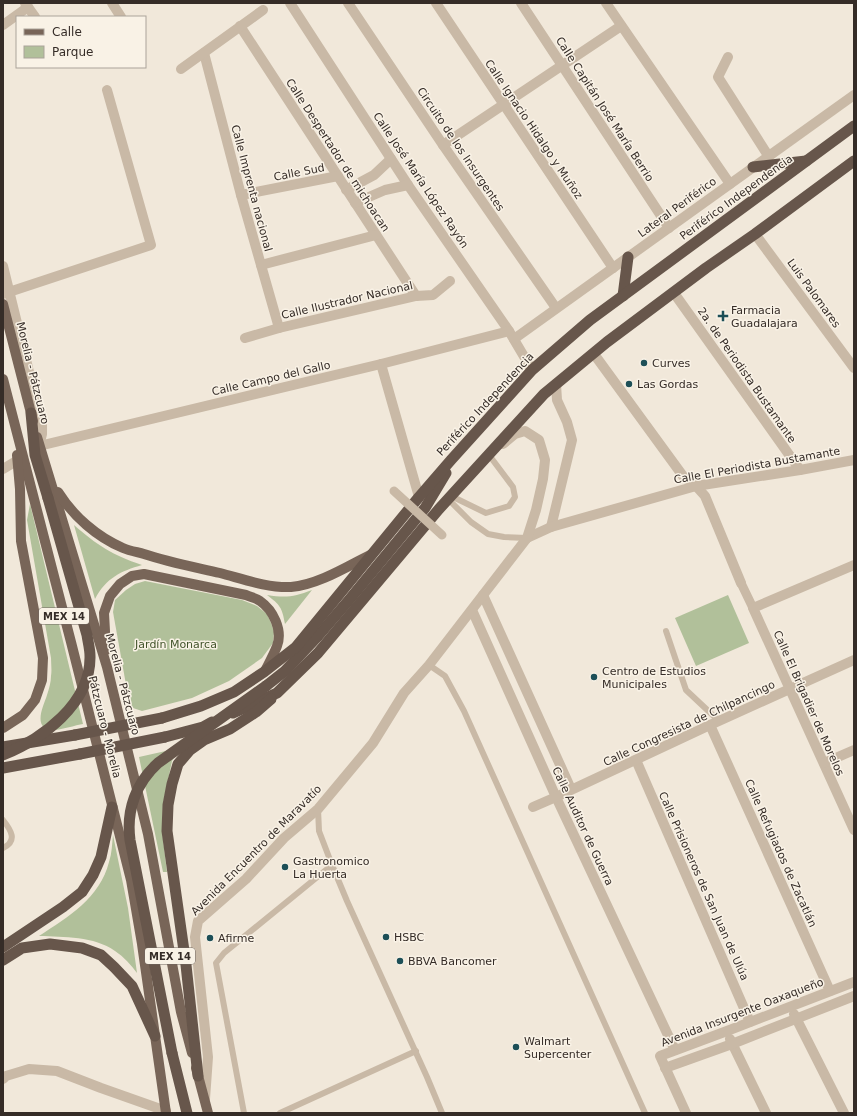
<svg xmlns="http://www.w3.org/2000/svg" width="857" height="1116" font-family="'DejaVu Sans',sans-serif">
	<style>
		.green { fill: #b1c09a }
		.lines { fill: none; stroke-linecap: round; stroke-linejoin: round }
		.service { stroke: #c9b9a6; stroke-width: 6 }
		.pedestrian { stroke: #c9b9a6; stroke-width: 9 }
		.minor { stroke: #c9b9a6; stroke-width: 10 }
		.tertiary { stroke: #c9b9a6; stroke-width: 10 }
		.primary { stroke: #786558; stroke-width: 10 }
		.trunk { stroke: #67564b; stroke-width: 11 }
		.pedestrian-bridge { stroke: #c9b9a6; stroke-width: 9 }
		.trunk-bridge { stroke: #67564b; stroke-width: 11 }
		.poi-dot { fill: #1d4f57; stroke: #f9f2e6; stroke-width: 1.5 }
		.labels { text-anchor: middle; stroke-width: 3; stroke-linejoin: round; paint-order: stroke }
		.shield { fill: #f9f2e6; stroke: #706760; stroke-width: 1 }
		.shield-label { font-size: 10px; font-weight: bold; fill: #352c27 }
		.street-label { font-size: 11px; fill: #352c27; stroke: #f9f2e6 }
		.poi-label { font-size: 11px; fill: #352c27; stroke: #f9f2e6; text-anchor: start }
		.park-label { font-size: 11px; fill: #42542b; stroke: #f9f2e6 }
	</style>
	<rect width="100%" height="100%" fill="#f1e8da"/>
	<g class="green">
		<path d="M30,504L83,724C76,725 54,732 49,730C33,725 44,705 47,695C49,689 51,682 51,676C52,670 51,664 51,658L27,520Z"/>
		<path d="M74,525C97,545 112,555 142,565C121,571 106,578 95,599Z"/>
		<path d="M145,581L242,600L257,606L267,614L271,623L274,632L273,643L262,658L229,681L192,698L142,711L130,707L113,612L115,600L126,590L135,584Z"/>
		<path d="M312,590L285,624C282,607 280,605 267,595C286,598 294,597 312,590Z"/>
		<path d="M728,595L749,643L696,666L675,618Z"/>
		<path d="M179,748L172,761L163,804L162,831L167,872H163L139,757Z"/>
		<path d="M113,835L128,908L137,973C131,965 124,957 115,951C94,936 64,937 39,936C68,917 100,898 109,862C112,853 112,844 113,835Z"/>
	</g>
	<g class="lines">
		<g class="service">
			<path d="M451,496L486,513L509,506L515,497L513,487L489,455"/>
			<path d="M448,499L471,522L488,534L504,537L527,538"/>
			<path d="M666,631L686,690L719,721"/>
			<path d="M429,665L445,676L464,711L645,1113"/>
			<path d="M318,809L319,831L332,865L347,901L427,1077L442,1113"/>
			<path d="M3,820C11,830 18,841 3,848"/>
			<path d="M244,1113L216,963L224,953L332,865"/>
			<path d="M280,1113L416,1051"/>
		</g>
		<path class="pedestrian" d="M741,583L753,608"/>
		<g class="minor">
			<path d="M25,3L35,17"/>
			<path d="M112,3L121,17"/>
			<path d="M290,3L408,185L509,331L532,370"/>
			<path d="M348,3L443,145L556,308"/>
			<path d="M436,3L613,268"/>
			<path d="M521,3L669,228"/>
			<path d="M606,3L730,184"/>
			<path d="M3,25L28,7"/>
			<path d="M240,26L416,296"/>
			<path d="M204,53L241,195L279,328"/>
			<path d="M728,57L718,77L769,157"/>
			<path d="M181,69L263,10"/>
			<path d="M443,145L621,26"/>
			<path d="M346,190L374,175L391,159"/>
			<path d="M241,195L338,176"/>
			<path d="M355,203L385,190L408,185"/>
			<path d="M755,234L854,368"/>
			<path d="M261,265L376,235"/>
			<path d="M674,293L800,470"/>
			<path d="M3,294L151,245L107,90"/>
			<path d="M245,338L279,328L416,296L433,295L450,281"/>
			<path d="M514,339L854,95"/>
			<path d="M594,354L683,476L696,486L705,496L741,583"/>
			<path d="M381,364L419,497"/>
			<path d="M39,446L381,364L509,331"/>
			<path d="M3,469L18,460"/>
			<path d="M551,527L572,440L567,422L557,400L556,384"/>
			<path d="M527,538L551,527L696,486L800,470L854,460"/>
			<path d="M854,565L753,608L854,830"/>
			<path d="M483,595L571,789"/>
			<path d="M472,610L556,797L675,1050"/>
			<path d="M710,725L830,991"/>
			<path d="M636,760L750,1022"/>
			<path d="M824,763L854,750"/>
			<path d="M533,807L556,797L710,725L854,660"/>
			<path d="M794,1014L844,1113"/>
			<path d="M730,1039L766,1113"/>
			<path d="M665,1068L732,1044L854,996"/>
			<path d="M3,1079L6,1076L29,1069L57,1071L101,1088L166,1111"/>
			<path d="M205,1099L208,1057L195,937L198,921L246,879L284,838L318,809L373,743L404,693L429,665L527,538L536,510L543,479L545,460L539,440L525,431L515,434L503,444"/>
			<path d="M686,1113L660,1056L727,1031L854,982"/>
		</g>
		<path class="tertiary" d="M3,266L42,425V434L39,446"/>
		<g class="primary">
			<path d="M3,304L33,421"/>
			<path d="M3,379L71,642L131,880L142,944L166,1113"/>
			<path d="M37,437L107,667L148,834L181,1012L192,1053"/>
			<path d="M58,492C73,516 97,537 123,548C130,551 137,552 144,554C168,562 194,567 220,573C243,579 267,588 291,587C318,585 348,566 372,554"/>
			<path d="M106,650L104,613L110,596L120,584L132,576L144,574L246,595C250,597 256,598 260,601C273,610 283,630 277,646C274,654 269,663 265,671"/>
			<path d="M3,728L23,715L35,700L42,680L43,658L21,541L20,489L17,455"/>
			<path d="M196,1068L208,1113"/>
		</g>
		<g class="trunk">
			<path d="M753,167L806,161"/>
			<path d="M623,296L628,257"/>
			<path d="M31,413L35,455L48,498"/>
			<path d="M266,686L285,671L318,636L349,600L425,508L446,473"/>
			<path d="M233,713L277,693L318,653L439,509L544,394L607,342L706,268L755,234L854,161"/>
			<path d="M162,718L201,706L234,692L264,672L296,647L419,497L451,460L532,370L590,320L854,126"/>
			<path d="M165,737L203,727L212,722"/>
			<path d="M3,747L75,735"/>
			<path d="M3,768L80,754"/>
			<path d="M3,947L63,907L82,892L93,875L101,857L112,807"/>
			<path d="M3,960L22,948L50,944L82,948L101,955L114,967L132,986L155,1036"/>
			<path d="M172,1053L187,1113"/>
			<path d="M198,1076L186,965L167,831L168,805L172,784L178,764L190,750L204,740L230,729L256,712L271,699"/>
		</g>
		<path class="pedestrian-bridge" d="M394,491L442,535"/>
		<g class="trunk-bridge">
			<path d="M75,735L162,718"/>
			<path d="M80,754L165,737"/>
			<path d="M3,755C42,739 91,704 90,656C90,649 88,642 87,635L48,498"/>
			<path d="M172,1053L130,840C126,810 136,783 158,763L266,686"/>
		</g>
	</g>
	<g class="poi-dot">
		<path d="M721 310h4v4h4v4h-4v4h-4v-4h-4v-4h4z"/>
		<circle cx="644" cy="363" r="4"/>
		<circle cx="629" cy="384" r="4"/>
		<circle cx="594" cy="677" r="4"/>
		<circle cx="285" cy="867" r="4"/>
		<circle cx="386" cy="937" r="4"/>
		<circle cx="210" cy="938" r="4"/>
		<circle cx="400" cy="961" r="4"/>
		<circle cx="516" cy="1047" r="4"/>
	</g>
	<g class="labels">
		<g class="shield">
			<rect x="39" y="608" width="50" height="16" rx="3"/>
			<rect x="145" y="948" width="50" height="16" rx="3"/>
		</g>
		<g class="shield-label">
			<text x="64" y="620">MEX 14</text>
			<text x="170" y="960">MEX 14</text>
		</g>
		<g class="street-label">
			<text transform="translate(605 109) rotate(57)" y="4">Calle Capitán José María Berrio</text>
			<text transform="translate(534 129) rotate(56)" y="4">Calle Ignacio Hidalgo y Muñoz</text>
			<text transform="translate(461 149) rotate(56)" y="4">Circuito de los Insurgentes</text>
			<text transform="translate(338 155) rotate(57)" y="4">Calle Despertador de michoacan</text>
			<text transform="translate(299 172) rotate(-11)" y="4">Calle Sud</text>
			<text transform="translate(421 180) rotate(56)" y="4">Calle José María López Rayón</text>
			<text transform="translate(252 188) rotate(75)" y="4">Calle Imprenta nacional</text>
			<text transform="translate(736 197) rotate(-36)" y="4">Periférico Independencia</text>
			<text transform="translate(677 207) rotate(-36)" y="4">Lateral Periférico</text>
			<text transform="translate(814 293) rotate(54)" y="4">Luis Palomares</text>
			<text transform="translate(347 300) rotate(-13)" y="4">Calle Ilustrador Nacional</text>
			<text transform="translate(33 373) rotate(76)" y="4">Morelia - Pátzcuaro</text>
			<text transform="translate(747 375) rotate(55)" y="4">2a. de Periodista Bustamante</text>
			<text transform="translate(271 378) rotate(-13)" y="4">Calle Campo del Gallo</text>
			<text transform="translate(485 404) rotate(-47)" y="4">Periférico Independencia</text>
			<text transform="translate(757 465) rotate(-10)" y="4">Calle El Periodista Bustamante</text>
			<text transform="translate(123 684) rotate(75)" y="4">Morelia - Pátzcuaro</text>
			<text transform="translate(809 703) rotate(66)" y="4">Calle El Brigadier de Morelos</text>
			<text transform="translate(689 723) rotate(-25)" y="4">Calle Congresista de Chilpancingo</text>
			<text transform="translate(105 727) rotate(76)" y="4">Pátzcuaro - Morelia</text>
			<text transform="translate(583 826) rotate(65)" y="4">Calle Auditor de Guerra</text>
			<text transform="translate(256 850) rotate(-45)" y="4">Avenida Encuentro de Maravatío</text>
			<text transform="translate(781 853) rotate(66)" y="4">Calle Refugiados de Zacatlán</text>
			<text transform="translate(704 886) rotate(66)" y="4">Calle Prisioneros de San Juan de Ulúa</text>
			<text transform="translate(742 1012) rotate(-21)" y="4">Avenida Insurgente Oaxaqueño</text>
		</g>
		<g class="poi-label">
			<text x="731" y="314">Farmacia<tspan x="731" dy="13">Guadalajara</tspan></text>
			<text x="652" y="367">Curves</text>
			<text x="637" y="388">Las Gordas</text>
			<text x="602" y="675">Centro de Estudios<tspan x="602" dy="13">Municipales</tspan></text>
			<text x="293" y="865">Gastronomico<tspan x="293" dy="13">La Huerta</tspan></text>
			<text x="394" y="941">HSBC</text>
			<text x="218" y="942">Afirme</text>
			<text x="408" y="965">BBVA Bancomer</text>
			<text x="524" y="1045">Walmart<tspan x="524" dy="13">Supercenter</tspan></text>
		</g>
		<g class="park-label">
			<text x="176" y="648">Jardín Monarca</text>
		</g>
	</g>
	<rect width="857" height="1116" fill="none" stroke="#352c27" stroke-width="8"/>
	<rect x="16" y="16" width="130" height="52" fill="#f9f2e6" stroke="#aba39a"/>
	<rect x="24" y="29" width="20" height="6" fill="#786558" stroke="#aba39a"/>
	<text x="52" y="36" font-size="12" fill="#352c27">Calle</text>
	<rect x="24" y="46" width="20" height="12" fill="#b1c09a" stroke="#aba39a"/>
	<text x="52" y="56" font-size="12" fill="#352c27">Parque</text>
</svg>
